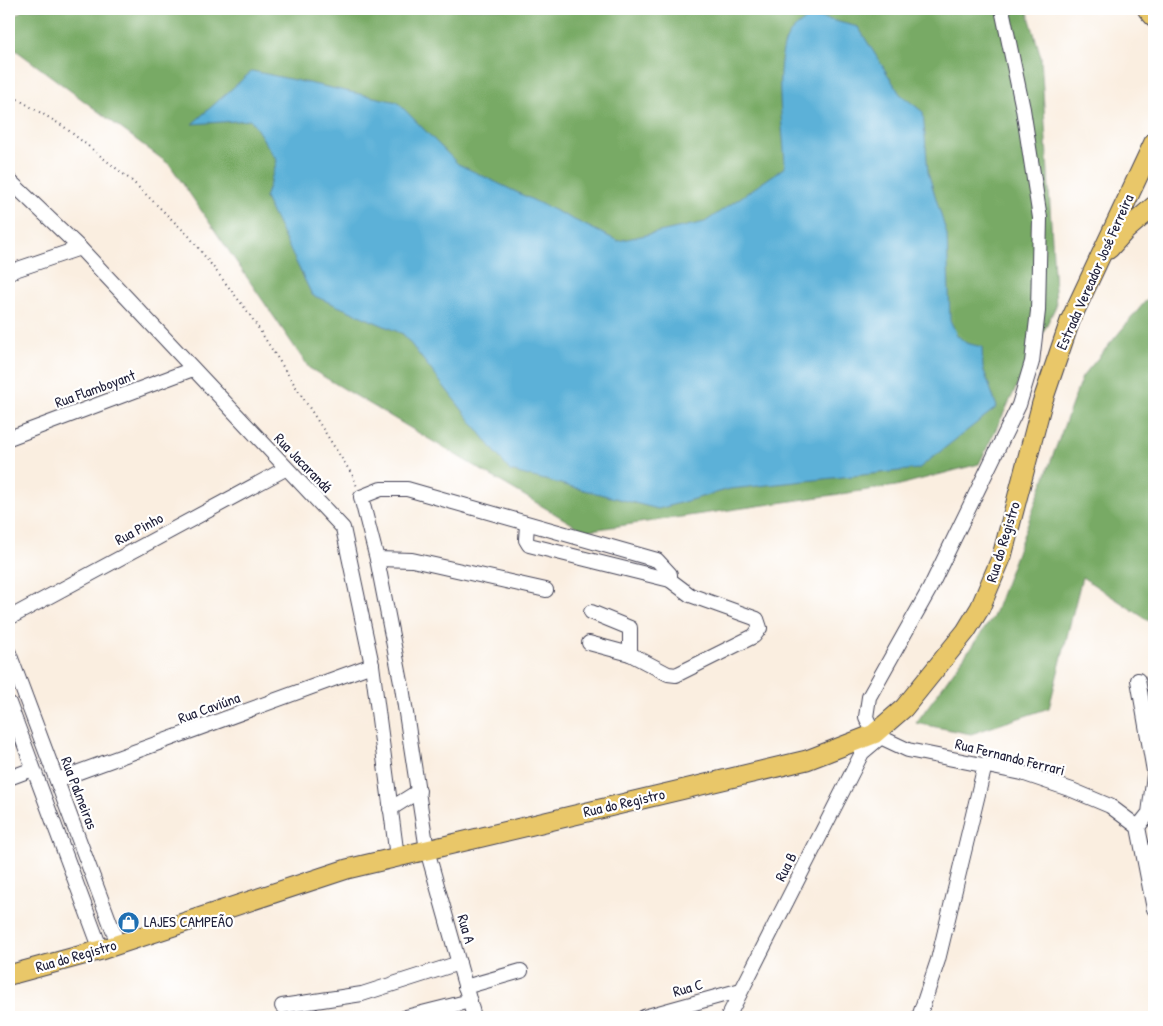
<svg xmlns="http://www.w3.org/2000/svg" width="1163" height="1026" font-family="'Patrick Hand',sans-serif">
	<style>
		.forest { fill: #78aa65; stroke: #4d6650 }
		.water { fill: #5cb1d8; stroke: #3f6a8a }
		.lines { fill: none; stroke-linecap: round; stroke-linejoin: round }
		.minor-casing { stroke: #424154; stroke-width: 16 }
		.major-casing { stroke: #424154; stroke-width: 21 }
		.path { stroke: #424154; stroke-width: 2; stroke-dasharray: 1 4; stroke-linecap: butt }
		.minor { stroke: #fff; stroke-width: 14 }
		.major { stroke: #e9c769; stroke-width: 19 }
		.labels { text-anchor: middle; stroke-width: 4.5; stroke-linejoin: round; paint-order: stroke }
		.street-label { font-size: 15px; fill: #22223b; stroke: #fff }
		.poi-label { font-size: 15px; fill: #22223b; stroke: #fff; text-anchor: start }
	</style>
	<rect width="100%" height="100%" fill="#fff"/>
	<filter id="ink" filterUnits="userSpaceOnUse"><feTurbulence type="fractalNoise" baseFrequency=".02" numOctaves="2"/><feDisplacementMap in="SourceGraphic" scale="10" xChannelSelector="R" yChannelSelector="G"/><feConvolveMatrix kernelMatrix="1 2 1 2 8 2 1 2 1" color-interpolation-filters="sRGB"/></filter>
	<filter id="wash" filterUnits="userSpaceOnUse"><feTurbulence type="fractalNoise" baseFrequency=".0096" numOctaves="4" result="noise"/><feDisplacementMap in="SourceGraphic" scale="20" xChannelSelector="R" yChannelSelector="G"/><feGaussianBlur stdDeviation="1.12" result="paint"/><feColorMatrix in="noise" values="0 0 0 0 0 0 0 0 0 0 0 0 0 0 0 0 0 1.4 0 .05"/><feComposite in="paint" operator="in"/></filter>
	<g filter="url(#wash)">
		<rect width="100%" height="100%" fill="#faeee0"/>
		<g class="forest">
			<path d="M25,9H1027L1041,57L1056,306L979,464L896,486L584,531L309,368L170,165L9,45V20Z"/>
			<path d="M1154,291V620L1149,621L1082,577L1049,708L971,734L916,723L993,617L1082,377Z"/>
		</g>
		<path class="water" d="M811,15L858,27L900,94L923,112L928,172L947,235L950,320L957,335L966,343L982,347L983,368L997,407L918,469L730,489L658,509L510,471L403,334L312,295L265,198L277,161L251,120L192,124L252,71L397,102L458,164L618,241L705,222L785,167C784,132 772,66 788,36C793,28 805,21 811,15Z"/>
	</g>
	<g filter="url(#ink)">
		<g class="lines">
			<defs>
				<g id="minor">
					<path d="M1002,9L1023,109L1040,218L1038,311L1032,362L1019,405L929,590L869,697L866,717L874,734L908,750L1022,773L1072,790L1110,806L1138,827L1154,909"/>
					<path d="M9,180L80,248L343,528L372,665L397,857"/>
					<path d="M9,272L80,248"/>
					<path d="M9,438L193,369"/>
					<path d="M527,524L526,540L529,545L670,580L690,595L757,619L760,628L754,636L676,675L668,674L630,654L589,643"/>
					<path d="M377,559L412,560L546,590"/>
					<path d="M591,612L630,628V654"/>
					<path d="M9,618L285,469"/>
					<path d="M9,653L118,944"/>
					<path d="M1138,680L1154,771"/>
					<path d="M9,703L101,950"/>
					<path d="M9,778L33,769"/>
					<path d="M57,780L372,665"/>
					<path d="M390,809L419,791"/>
					<path d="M1138,827L1149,813L1154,775"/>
					<path d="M465,987L521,971"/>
					<path d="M282,1006L362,994L459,963"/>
					<path d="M406,1017L470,1001"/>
					<path d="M474,1017L427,850L402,687L377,559L361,497L381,489H407L657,560L670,574V580"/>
					<path d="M644,1017L741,990"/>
					<path d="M728,1017L862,753L881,737"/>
					<path d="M919,1017L938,960L985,765"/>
				</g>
				<g id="major">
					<path d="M1147,9L1154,17"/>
					<path d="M1109,249L1125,231L1154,206"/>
					<path d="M9,975L101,950L347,869L807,760L874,734L904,708L966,631L980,608L1002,556L1042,403L1070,321L1154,142"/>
				</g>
			</defs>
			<use href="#minor" class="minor-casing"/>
			<use href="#major" class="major-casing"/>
			<path class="path" d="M9,94L63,126L132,181L189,236L248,312L353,476L357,487"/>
			<use href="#minor" class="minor"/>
			<use href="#major" class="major"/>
		</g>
	</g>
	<defs>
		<symbol id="shop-disc" viewBox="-11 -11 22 22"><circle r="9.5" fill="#1f6fb2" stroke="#fff"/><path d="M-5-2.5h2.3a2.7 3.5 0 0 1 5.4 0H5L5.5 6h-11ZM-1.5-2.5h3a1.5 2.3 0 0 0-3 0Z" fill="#fff"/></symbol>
	</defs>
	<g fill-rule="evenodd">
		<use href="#shop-disc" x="116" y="910" width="25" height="25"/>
	</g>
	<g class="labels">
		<g class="street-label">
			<text transform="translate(1095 272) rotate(-66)" y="5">Estrada Vereador José Ferreira</text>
			<text transform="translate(95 389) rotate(-20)" y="5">Rua Flamboyant</text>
			<text transform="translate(303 463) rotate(46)" y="5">Rua Jacarandá</text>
			<text transform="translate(139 529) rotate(-28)" y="5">Rua Pinho</text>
			<text transform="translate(1003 542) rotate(-73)" y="5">Rua do Registro</text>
			<text transform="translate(209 708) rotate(-20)" y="5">Rua Caviúna</text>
			<text transform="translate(1010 757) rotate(14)" y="5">Rua Fernando Ferrari</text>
			<text transform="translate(79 793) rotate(69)" y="5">Rua Palmeiras</text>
			<text transform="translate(624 803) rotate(-13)" y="5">Rua do Registro</text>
			<text transform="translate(786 867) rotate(-63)" y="5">Rua B</text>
			<text transform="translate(466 929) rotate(74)" y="5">Rua A</text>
			<text transform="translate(76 956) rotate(-16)" y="5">Rua do Registro</text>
			<text transform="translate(688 988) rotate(-16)" y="5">Rua C</text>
		</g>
		<g class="poi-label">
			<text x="144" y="927">LAJES CAMPEÃO</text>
		</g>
	</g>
	<rect width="1163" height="1026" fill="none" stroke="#fff" stroke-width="30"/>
</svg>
